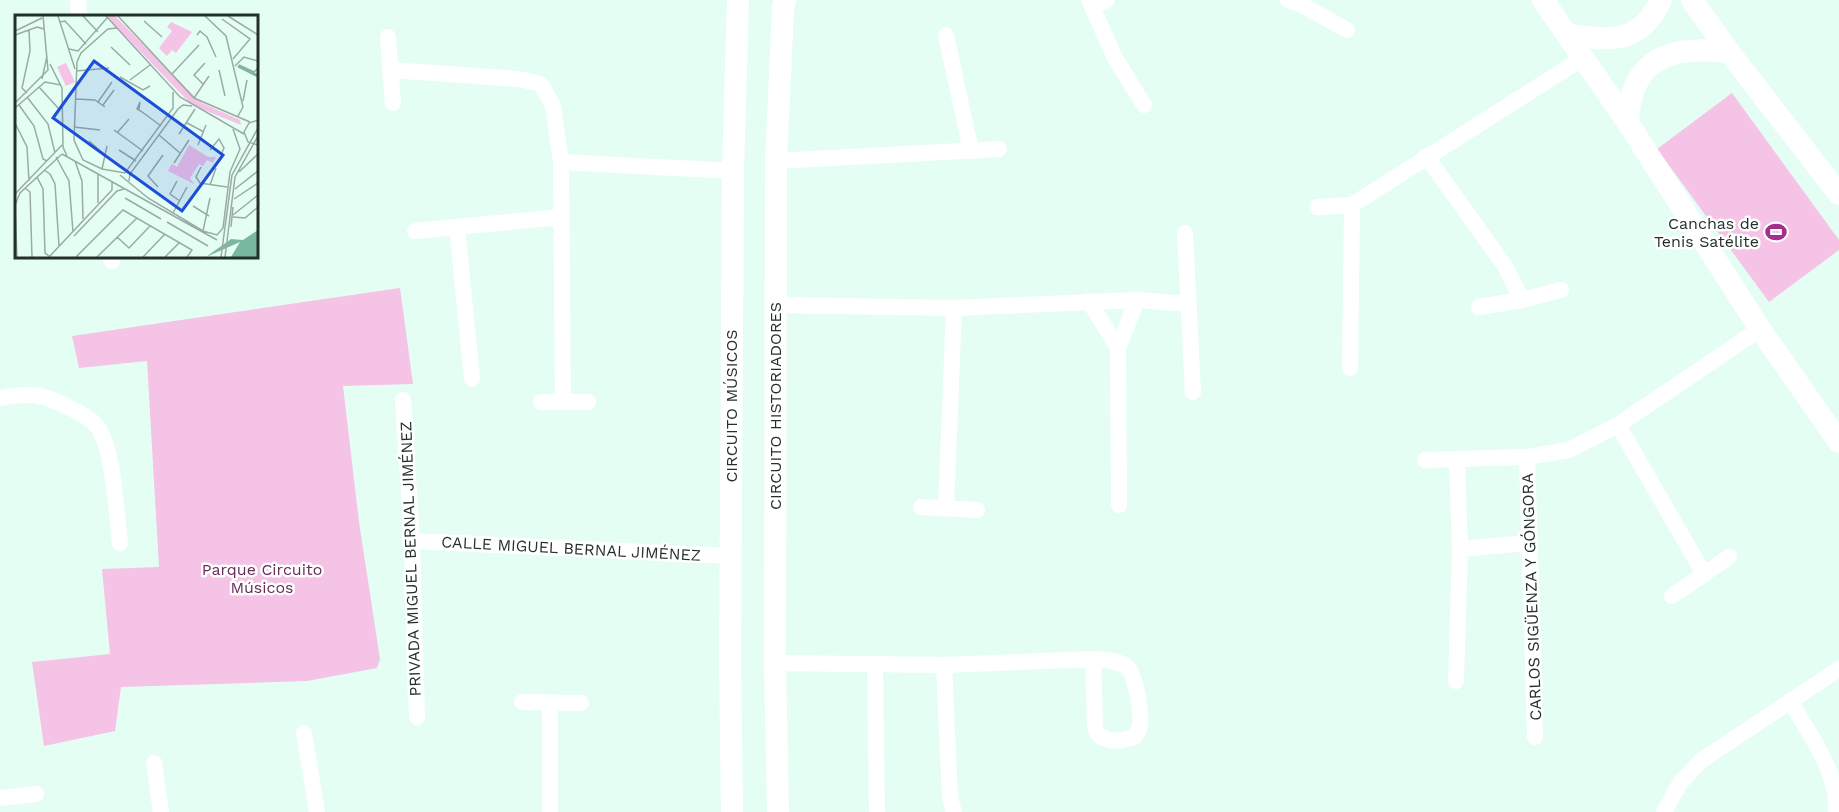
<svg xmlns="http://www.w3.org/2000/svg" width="1839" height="812" font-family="'Work Sans',sans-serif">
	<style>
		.park { fill: #f4c3e5 }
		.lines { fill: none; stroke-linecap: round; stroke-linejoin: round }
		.street { stroke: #fff; stroke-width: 16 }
		.secondary { stroke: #fff; stroke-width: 22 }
		.labels { text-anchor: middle; stroke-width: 5; stroke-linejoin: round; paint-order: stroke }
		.poi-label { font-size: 16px; fill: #24302b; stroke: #fff; text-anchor: end }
		.street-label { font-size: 16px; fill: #24302b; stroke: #fff }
		.park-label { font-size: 16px; fill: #662c59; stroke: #fff }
		.inset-river { fill: none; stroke: #79b8a1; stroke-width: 3 }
		.inset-road { fill: none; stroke: #98aca4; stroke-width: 1.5 }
		.view { fill: #1d4ed8; fill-opacity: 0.15; stroke: #1d4ed8; stroke-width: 3 }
		.inset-edge { fill: none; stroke: #24302b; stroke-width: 3 }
	</style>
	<rect width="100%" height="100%" fill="#e5fef4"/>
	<g class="park">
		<path d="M1732,93L1839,240V250L1769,302L1657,149Z"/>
		<path d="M400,288L413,384L343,386L359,522L380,659L377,668L307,681L121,687L115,731L44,746L32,662L110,654L102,569L159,567L147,361L79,368L72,336Z"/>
	</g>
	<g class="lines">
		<g class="street">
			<path d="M78,0L79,16"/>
			<path d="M1089,0L1115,58L1144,105"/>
			<path d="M1288,0L1300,4L1347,30"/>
			<path d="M1091,5L1107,0"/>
			<path d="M946,35L971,151"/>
			<path d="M388,37L393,103"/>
			<path d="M390,70L519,79L541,84L553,106L561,162L563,401"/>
			<path d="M1426,156L1505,266L1522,300"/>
			<path d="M776,161L999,149"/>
			<path d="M561,162L733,171"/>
			<path d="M1317,207L1352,205L1583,58"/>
			<path d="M457,227L472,379"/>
			<path d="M415,231L561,217"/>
			<path d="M1185,233L1193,392"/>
			<path d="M110,256L112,261"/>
			<path d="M1089,301L1118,348"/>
			<path d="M775,305L954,308L1137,300L1189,304"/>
			<path d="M1479,307L1522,300L1561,290"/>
			<path d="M1350,368L1352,205"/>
			<path d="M0,398C28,393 41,393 66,406C77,411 89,417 97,426C114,449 116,513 120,543"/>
			<path d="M403,400L412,541L417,717"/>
			<path d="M541,402H588"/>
			<path d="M1618,425L1704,574"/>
			<path d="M1527,457L1535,737"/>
			<path d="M1425,460L1527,457L1569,450L1618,425L1760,329"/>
			<path d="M1119,505L1118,348L1137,300"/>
			<path d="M921,507L977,510"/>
			<path d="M946,508L954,308"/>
			<path d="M412,541L730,556"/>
			<path d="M1460,549L1530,543"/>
			<path d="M1672,596L1729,557"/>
			<path d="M775,663L944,665L1093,659C1103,660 1117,660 1126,666C1136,673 1143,717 1139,729C1138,732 1136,734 1134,737C1119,742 1100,744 1095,727L1093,659"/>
			<path d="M875,664L877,812"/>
			<path d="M944,665L950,798L954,812"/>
			<path d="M1456,681L1460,549L1457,460"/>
			<path d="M1790,701C1809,734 1839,772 1836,812"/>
			<path d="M522,702L581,703"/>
			<path d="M304,733L317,812"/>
			<path d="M154,763L161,812"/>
			<path d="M0,798L36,794"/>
			<path d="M550,812V703"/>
			<path d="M1664,812L1680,783L1702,760L1839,669"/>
		</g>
		<g class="secondary">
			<path d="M1543,0L1628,123L1760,329L1839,442"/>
			<path d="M1692,0L1729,52L1839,194"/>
			<path d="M1567,34C1609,41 1640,45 1661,0"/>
			<path d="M1628,123C1630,57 1672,45 1729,52"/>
			<path d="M732,812L730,662L733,171L738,0"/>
			<path d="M778,812L775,663L776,161L783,9L785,0"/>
		</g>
	</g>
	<defs>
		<symbol id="stadium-bare" viewBox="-9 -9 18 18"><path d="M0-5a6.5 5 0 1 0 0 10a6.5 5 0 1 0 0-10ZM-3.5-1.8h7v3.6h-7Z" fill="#a3318c" stroke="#fff" stroke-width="2.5" paint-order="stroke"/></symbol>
	</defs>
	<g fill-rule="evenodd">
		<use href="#stadium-bare" x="1761" y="217" width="30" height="30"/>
	</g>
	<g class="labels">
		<g class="poi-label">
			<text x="1759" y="229">Canchas de<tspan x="1759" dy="18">Tenis Satélite</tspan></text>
		</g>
		<g class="street-label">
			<text transform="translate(731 406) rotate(-90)" y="6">CIRCUITO MÚSICOS</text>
			<text transform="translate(775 406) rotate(-90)" y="6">CIRCUITO HISTORIADORES</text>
			<text transform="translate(571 548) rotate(3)" y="6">CALLE MIGUEL BERNAL JIMÉNEZ</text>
			<text transform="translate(410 559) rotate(-92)" y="6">PRIVADA MIGUEL BERNAL JIMÉNEZ</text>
			<text transform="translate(1531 597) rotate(-92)" y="6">CARLOS SIGÜENZA Y GÓNGORA</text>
		</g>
		<g class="park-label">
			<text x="262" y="575">Parque Circuito<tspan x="262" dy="18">Músicos</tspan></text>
		</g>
	</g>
	<g transform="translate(15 15)">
		<rect width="243" height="243" fill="#e5fef4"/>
		<path d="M91,1H100L185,87L225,105L226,110L177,90ZM156,7L177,17L161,38L157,35L152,41L144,33L157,16L152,12ZM51,48L60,67L51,71L42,52ZM174,130L193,142H201L198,148L192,145L188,151L184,149L175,163L179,169L153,156L157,149L162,152Z" fill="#f4c3e5"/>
		<path d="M243,215V242H216L225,227L191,242L216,224L228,225Z" fill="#79b8a1"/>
		<path class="inset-river" d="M223,51L243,61"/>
		<path class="inset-road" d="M43,1L60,54M68,1L83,17M91,1L165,82L229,119M103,1L179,83L235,107M190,1L211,21L228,92L223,101M213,1L243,20M207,4L235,24L218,44M129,6L147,22M45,7L50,6L71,29M102,13L93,14L66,38L62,47L59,125L68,145L87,154L110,158L158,93V77M0,16L27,3M0,20L22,12L29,14M182,20L185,16L192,22L201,42M96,32L115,50M54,34L63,36L92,3M35,49L47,73L48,132L52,141M224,50L239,57L243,53M220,51L229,42L243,46M204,55L210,81M61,56L94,53M157,59L184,30M105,62L128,75L135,71M27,64L32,41M115,65L135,50M188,69L179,60L190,48M24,72L44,94M12,78L7,73L15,36L14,15M12,82L33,109L40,138M179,83L194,61M61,84L80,85L90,92M228,86L232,65M83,87L97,67M0,88L33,55L28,1M4,90L19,111L28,144L32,146M88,90L99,75M0,93L30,67L46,70M124,95L125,87L122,94L124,95L134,102L146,111M243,105L234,108L229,117L233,127L243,130M0,108L12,132L14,166M172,108L189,117M59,112L85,115M99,115L128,136M102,118L114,104M164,119L180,94M144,120L165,138M74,126L91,141M183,130L191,110M104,135L121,146M195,135L204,124L209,133L206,140M47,139L202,225M41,142L54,166L58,217M60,146L67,166L68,204M159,148L174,125M186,152L181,162L185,168L212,172M87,154L92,131M29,155L35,159L40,169L44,231M224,157L243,139M83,159V188M105,160L133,183L188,216L202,220L208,213L215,157L225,134L218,114M22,162L28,174L30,238L34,241M114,166L115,159L163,94L168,90L177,91M162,166L155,179L165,186M195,170L201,153M143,172L133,161L148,140M10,173L15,177L17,242M220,174L243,156M0,179L47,130M110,183L146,204M219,184L243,168M0,190L5,178L47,139M178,191L194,201M0,193L2,242M158,198L172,172M218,200L243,180M218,202L230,203L243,192M152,207L193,231M216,212L218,192M188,216L195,183M59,221L102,176L109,174M102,222L114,233L135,211M34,242L97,175V167M61,242L108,195L177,235L172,242M82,242L122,203M128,242L150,219M150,242L165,227M206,242L217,160L243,113M210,242L220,162L243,121"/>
		<path class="view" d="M79,46L208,140L167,196L38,103Z"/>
		<rect width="243" height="243" class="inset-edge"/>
	</g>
</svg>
